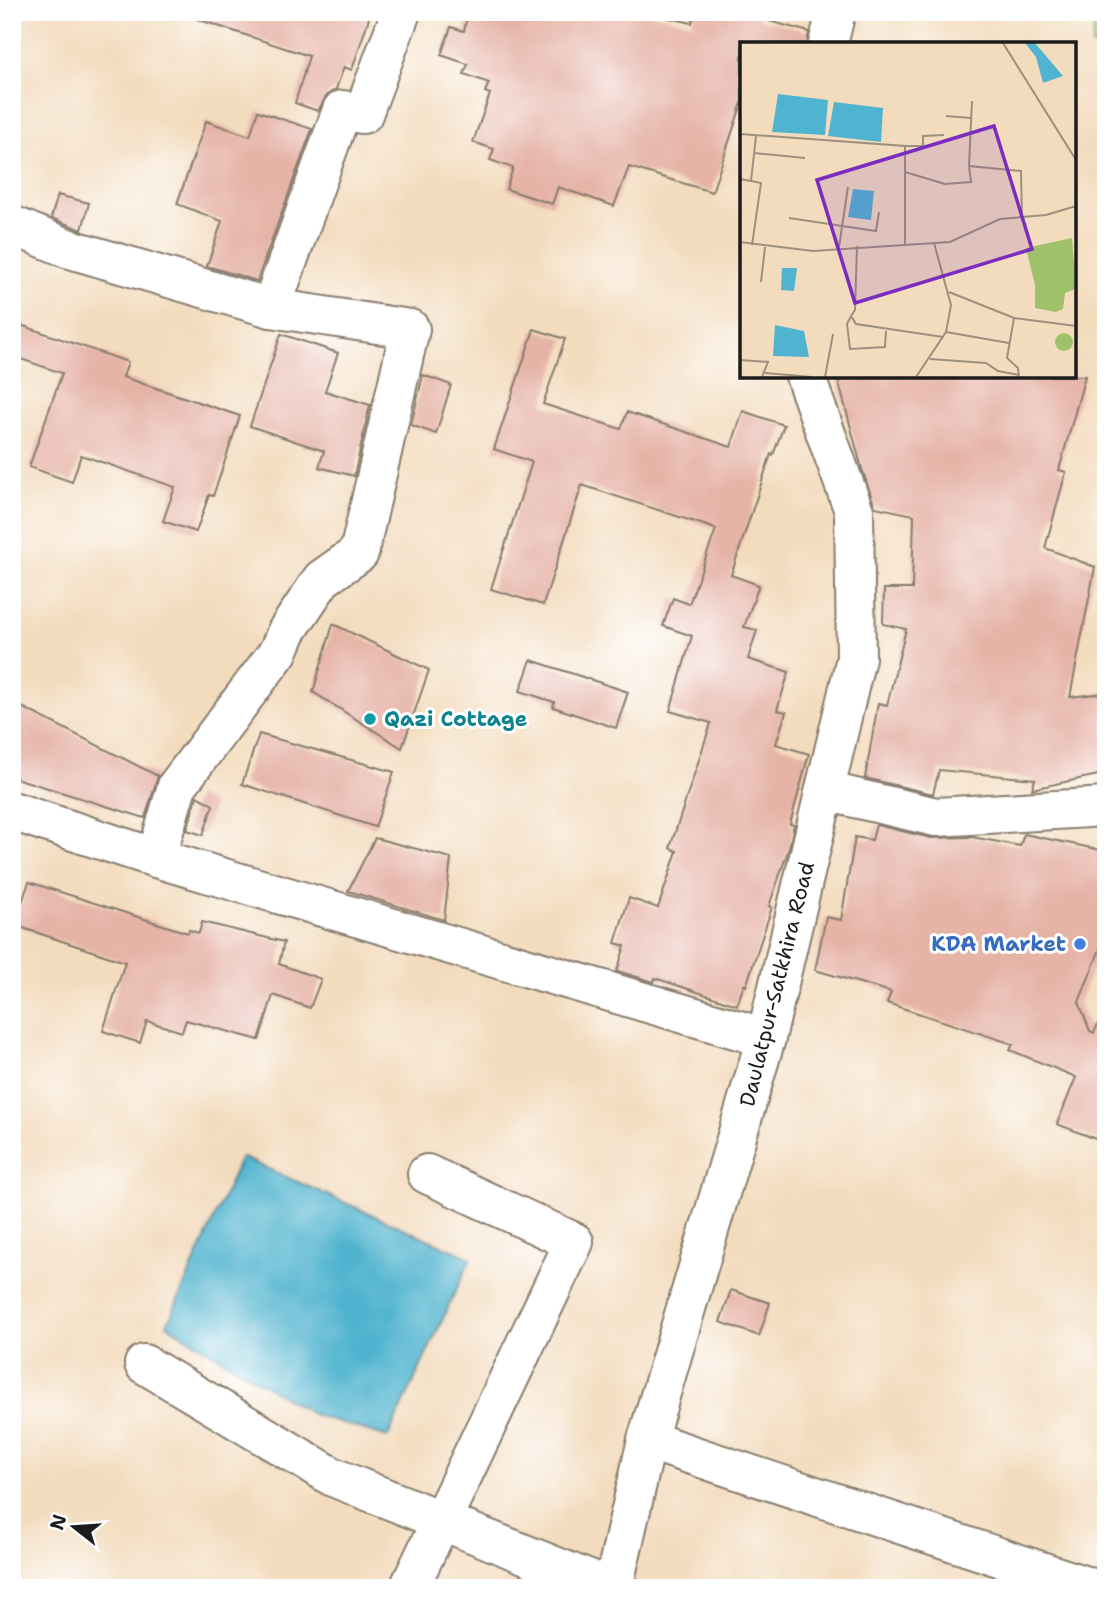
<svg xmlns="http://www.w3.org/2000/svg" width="1118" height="1600" font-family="'Shantell Sans',sans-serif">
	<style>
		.grass { fill: url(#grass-tufts); stroke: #5d6e43; stroke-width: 2 }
		.water { fill: #50b3cf; stroke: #366876; stroke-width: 2 }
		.building { fill: #e6b4a7 }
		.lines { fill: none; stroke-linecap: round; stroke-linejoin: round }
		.street-casing { stroke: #887c6d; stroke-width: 42 }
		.secondary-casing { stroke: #887c6d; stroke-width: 42 }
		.street { stroke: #fff; stroke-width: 38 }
		.secondary { stroke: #fff; stroke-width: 38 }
		.culture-dot { fill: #0f9aa8; stroke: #fff; stroke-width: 2.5 }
		.shop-dot { fill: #3f7fe0; stroke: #fff; stroke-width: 2.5 }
		.labels { text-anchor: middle; stroke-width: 6; stroke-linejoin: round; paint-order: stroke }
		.culture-label { font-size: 21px; font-weight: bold; fill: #0d838f; stroke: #fff; text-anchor: start }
		.shop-label { font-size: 21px; font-weight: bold; fill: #366cbe; stroke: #fff; text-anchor: end }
		.street-label { font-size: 21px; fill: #1c1c1c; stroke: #fff }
		.inset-road { fill: none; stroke: #9d8f7d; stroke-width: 2 }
		.view { fill: #7b2cbf; fill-opacity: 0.15; stroke: #7b2cbf; stroke-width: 3.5 }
		.inset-edge { fill: none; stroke: #1c1c1c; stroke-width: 3.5 }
	</style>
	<defs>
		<pattern id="grass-tufts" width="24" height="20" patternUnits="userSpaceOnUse" patternTransform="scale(1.75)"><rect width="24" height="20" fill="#9ec16a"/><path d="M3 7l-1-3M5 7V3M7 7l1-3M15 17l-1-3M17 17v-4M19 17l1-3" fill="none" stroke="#88a55b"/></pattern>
	</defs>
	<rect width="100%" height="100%" fill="#fff"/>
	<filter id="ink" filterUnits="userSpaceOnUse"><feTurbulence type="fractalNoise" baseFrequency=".0143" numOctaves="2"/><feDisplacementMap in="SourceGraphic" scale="14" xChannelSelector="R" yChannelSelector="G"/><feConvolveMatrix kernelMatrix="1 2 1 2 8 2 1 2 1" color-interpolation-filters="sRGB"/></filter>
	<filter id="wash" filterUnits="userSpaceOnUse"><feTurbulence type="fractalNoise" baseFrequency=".00686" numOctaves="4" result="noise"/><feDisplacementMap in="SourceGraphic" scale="28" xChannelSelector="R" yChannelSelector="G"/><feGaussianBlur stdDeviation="1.57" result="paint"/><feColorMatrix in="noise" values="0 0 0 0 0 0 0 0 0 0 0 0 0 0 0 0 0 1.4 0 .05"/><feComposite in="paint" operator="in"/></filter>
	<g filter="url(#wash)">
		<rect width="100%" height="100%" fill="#f3dcbe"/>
		<path class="grass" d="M1095,12H1106V47L1092,46Z"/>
		<path class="water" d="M241,1157L471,1258L388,1437L312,1414L167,1325Z"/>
		<g id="blocks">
			<g class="building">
				<path d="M195,12H371L352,70L344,67L336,89L327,95L318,111L295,103L309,56L194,18Z"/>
				<path d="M468,12H643L692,23L695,12H759L758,18L809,32L807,44H742V103L712,192L629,167L614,206L558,187L552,204L506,189L513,168L490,160L494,149L473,142L490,94L485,92L489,83L464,74L468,64L441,55L451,27L464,31Z"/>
				<path d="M258,111L312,129L257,281L207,266L222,221L177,204L206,121L250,136Z"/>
				<path d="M58,195L89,203L82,230L51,218Z"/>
				<path d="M12,322L128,362L123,377L240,416L213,496L209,495L196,532L163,521L175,487L81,455L72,482L29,467L62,373L12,356Z"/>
				<path d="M534,329L565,339L543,404L621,429L627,412L731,447L743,411L784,425L773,455L771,454L731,575L759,585L744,627L757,630L748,659L789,672L777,710L786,712L776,744L809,754L790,824L794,825L789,848L769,906L772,907L746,986L744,985L737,1005L655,978L654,982L617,971L625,946L615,943L629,898L658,908L677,851L670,848L711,723L670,711L692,636L663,626L673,598L689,604L716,529L582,485L543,605L491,589L532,462L494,449Z"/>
				<path d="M281,334L338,353L325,391L370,405L354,476L319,467L324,451L250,426Z"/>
				<path d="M423,375L451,385L436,434L411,425Z"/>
				<path d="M837,376H1085L1059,470L1066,472L1045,548L1095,567L1070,697L1104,693L1103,774L1032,789L1035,779L939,770L933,794L865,778L878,703L887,705L906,629L883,624L884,589H912L914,515L875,507L862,469Z"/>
				<path d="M333,624L429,670L402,748L313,692Z"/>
				<path d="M531,660L628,692L616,728L553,707L554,702L520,691Z"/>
				<path d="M12,702L158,776L145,818L12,777Z"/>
				<path d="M259,734L394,772L375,827L242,784Z"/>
				<path d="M197,796L213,805L203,835L187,830Z"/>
				<path d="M876,825L931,838L972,837L1020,846L1024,834L1106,851V934L1079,1002L1090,1031L1094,1033L1106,1007V1143L1057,1124L1076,1077L1010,1050L1013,1044L887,1003L891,992L815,970L826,917L841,920L855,837L872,840Z"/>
				<path d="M375,838L451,858L444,920L348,891Z"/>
				<path d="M29,882L188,933L189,930L199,933L202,922L284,942L279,964L321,979L310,1008L273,995L259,1040L186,1020L182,1032L147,1021L140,1043L103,1031L125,962L14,925Z"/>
				<path d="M731,1290L770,1303L759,1336L720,1322Z"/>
			</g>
		</g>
	</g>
	<g filter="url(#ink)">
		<use href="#blocks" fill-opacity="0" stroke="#887c6d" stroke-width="2"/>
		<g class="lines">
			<defs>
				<g id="street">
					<path d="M12,225L67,248L271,308L342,110L363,114L401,12"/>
					<path d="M825,791L936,817L1106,807"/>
					<path d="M12,811L156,858L766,1038"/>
					<path d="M156,858L177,786L278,652L287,631L322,579L359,553L410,329L271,308"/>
					<path d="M144,1364L333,1477L609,1588"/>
					<path d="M647,1440L1092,1588"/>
					<path d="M409,1588L574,1242L427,1174"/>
				</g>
				<g id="secondary">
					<path d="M828,44L836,12"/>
					<path d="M613,1588L647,1440L766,1038L856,658L854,511L805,376"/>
				</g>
			</defs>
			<use href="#street" class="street-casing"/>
			<use href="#secondary" class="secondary-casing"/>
			<use href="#street" class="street"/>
			<use href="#secondary" class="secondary"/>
		</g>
	</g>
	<circle class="culture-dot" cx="370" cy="719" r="7"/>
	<circle class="shop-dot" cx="1080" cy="944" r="7"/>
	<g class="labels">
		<g class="culture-label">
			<text x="384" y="726">Qazi Cottage</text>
		</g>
		<g class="shop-label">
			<text x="1066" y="951">KDA Market</text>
		</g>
		<g class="street-label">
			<text transform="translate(777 984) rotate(-76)" y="7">Daulatpur-Satkhira Road</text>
		</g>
	</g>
	<g transform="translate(740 42)">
		<rect width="336" height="336" fill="#f3dcbe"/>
		<path d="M332,196L336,247L325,251L323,267L316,270L295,266V243L286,206ZM315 300a9 9 0 1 1 18 0a9 9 0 1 1-18 0Z" fill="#9ec16a"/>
		<path d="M285,1H295L323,34L303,41L296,15ZM38,52L88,58L85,93L32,90ZM94,60L143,66L141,100L88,94ZM113,147L134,149L131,178L108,175ZM42,226H57L54,249L41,248ZM35,283L64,289L69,315L33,314Z" fill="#50b3cf"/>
		<path class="inset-road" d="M263,1L336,118M232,59L229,124L281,129L282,176M206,74L231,76M0,92L165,104V203M165,104H183V94L204,93M14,111L65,116M165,130L205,142L231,140L229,124M0,137L11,139L16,94M11,139L21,141L12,203M49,176L136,189L139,170M0,200L73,209L210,200L260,177L306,173L336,164M117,204L115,268L111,274L116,282L203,295M99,205L108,145M21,240L25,205M209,250L274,276L336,284M111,274L107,282L110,307L145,305L146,289M274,276L267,316L278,326L279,335M206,290L269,301M190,317L246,321L258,329L279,333M0,318L28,320L22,335M25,331L72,335M85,335L93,292M176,335L206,290L211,263L194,201"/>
		<path class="view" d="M254,84L292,207L115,261L77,138Z"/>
		<rect width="336" height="336" class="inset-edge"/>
	</g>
	<rect width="1118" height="1600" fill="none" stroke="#fff" stroke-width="42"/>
	<g transform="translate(74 1527) rotate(287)" stroke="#ffffff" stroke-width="5" paint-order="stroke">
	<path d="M0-5L12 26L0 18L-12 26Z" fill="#1c1c1c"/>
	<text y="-10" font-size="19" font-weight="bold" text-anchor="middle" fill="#1c1c1c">N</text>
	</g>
</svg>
